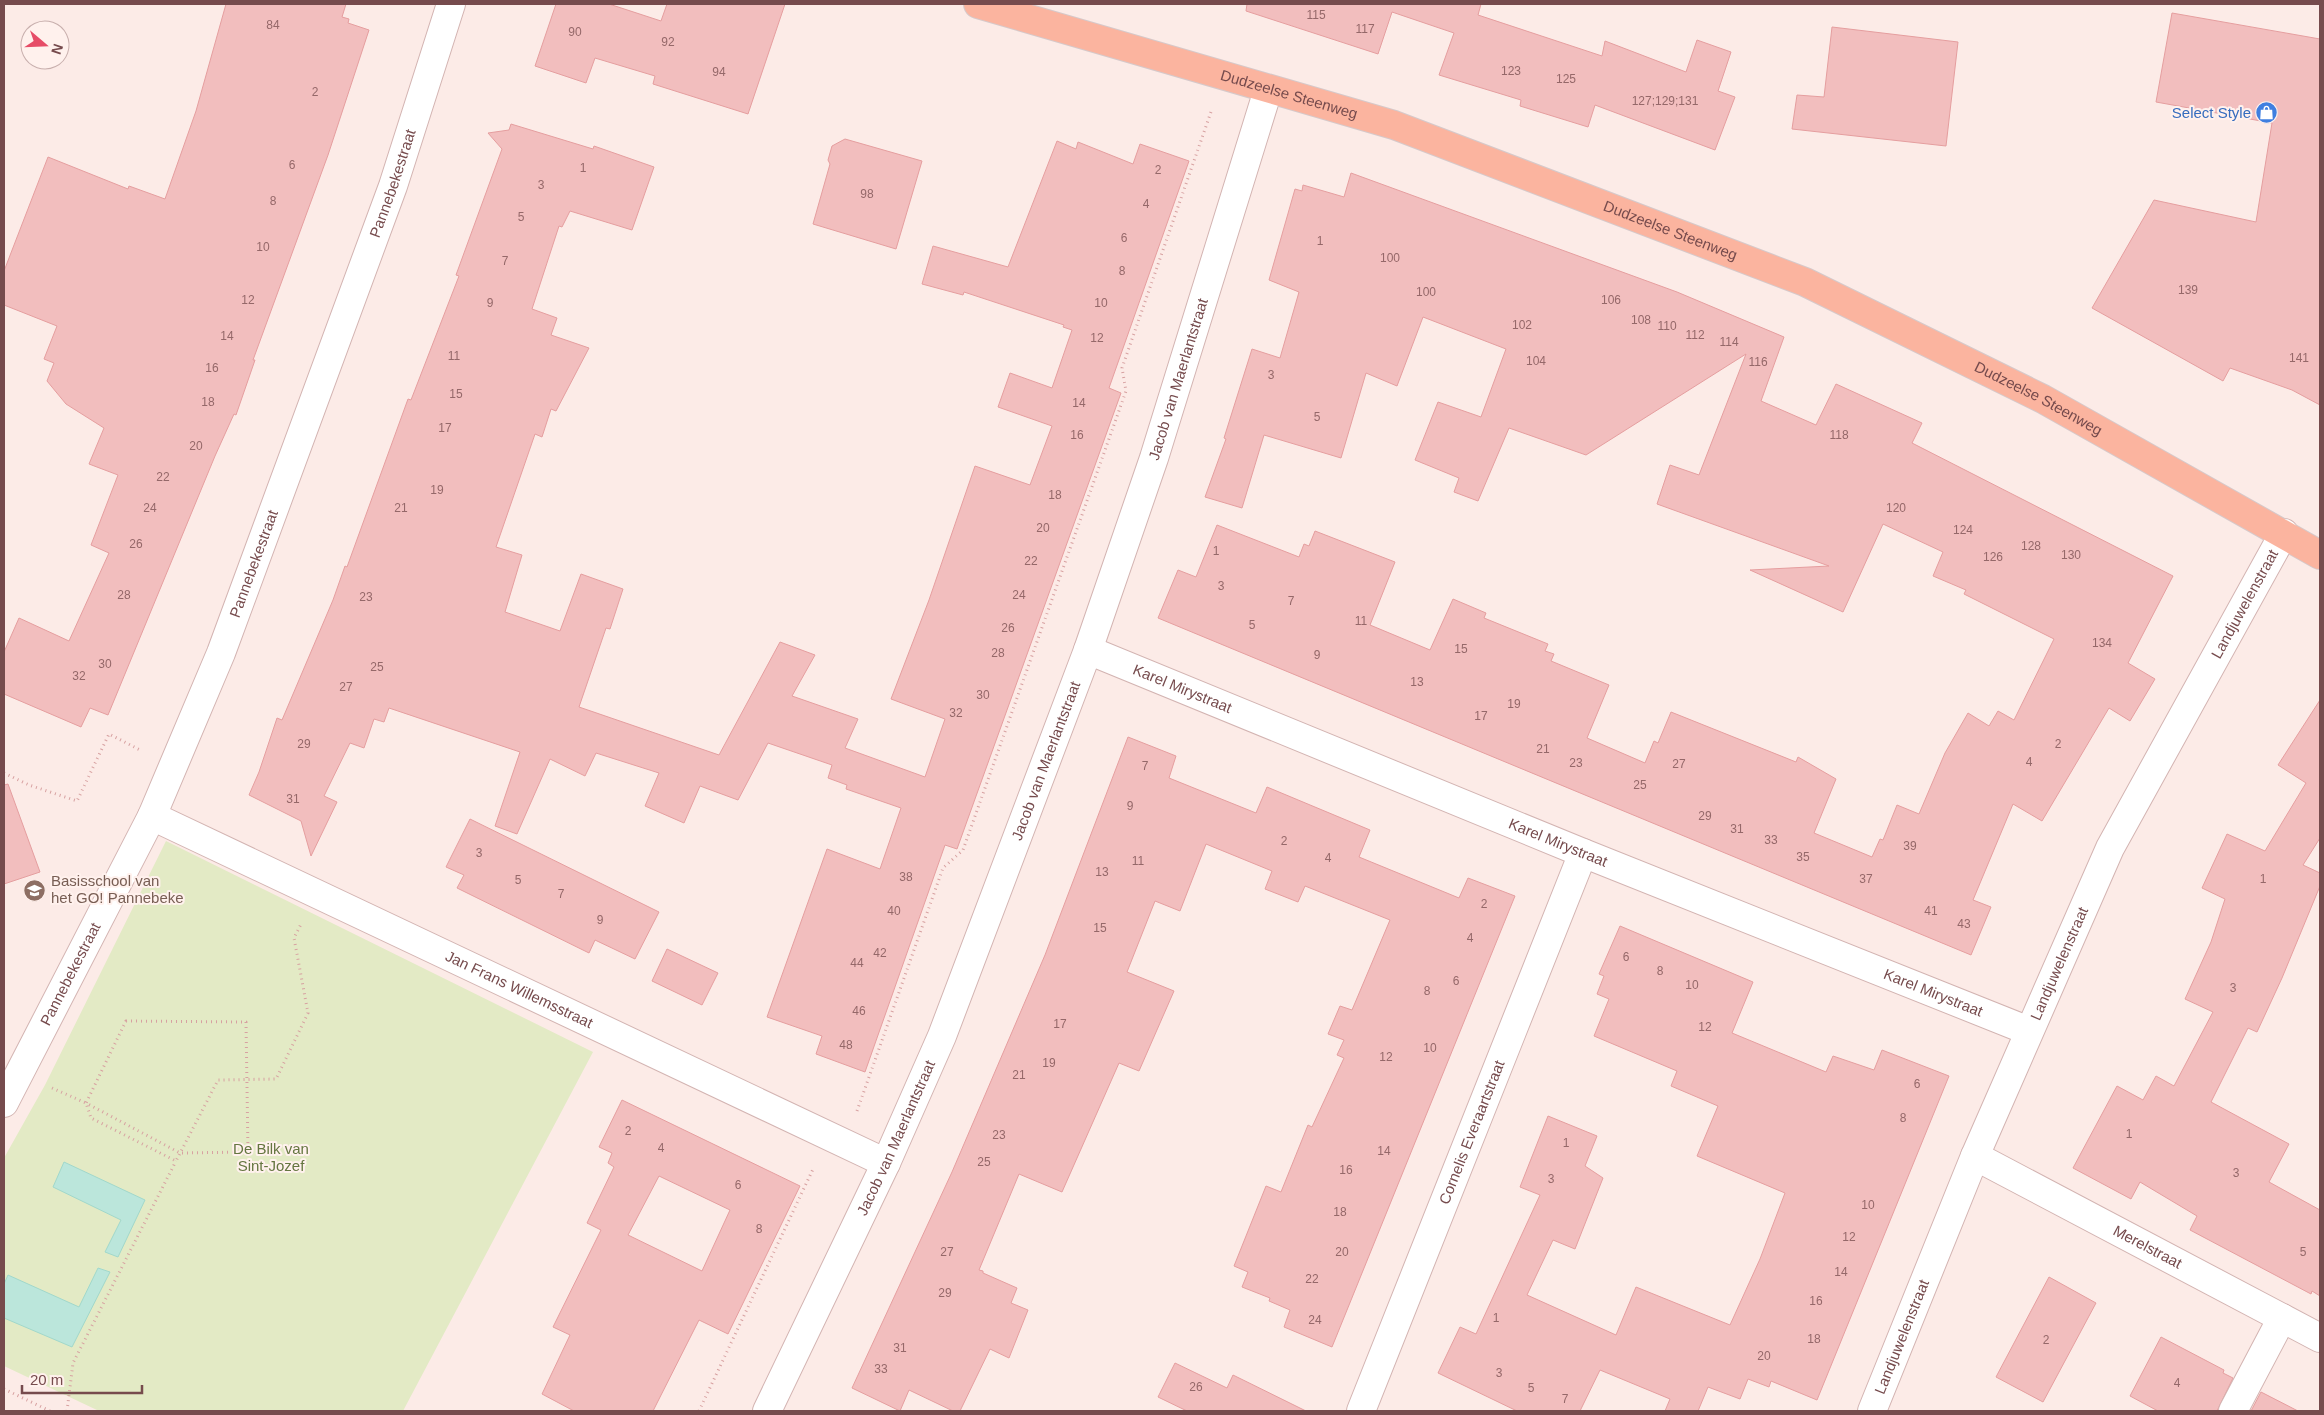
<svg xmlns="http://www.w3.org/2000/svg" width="2324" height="1415" font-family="Arial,sans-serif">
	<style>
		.green { fill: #e3eac5 }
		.water { fill: #bbe6db; stroke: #a1d8cb }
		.building { fill: #f2bebe; stroke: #e59e9f; fill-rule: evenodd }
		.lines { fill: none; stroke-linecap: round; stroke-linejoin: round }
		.minor-casing { stroke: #d3b4b2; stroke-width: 30 }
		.major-casing { stroke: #d6c9ca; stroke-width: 30 }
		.path { stroke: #d7a1a1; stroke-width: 3; stroke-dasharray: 1 4; stroke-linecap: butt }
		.minor { stroke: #fff; stroke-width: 28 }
		.major { stroke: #fbb49f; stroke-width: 28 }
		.labels { text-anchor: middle; stroke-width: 4; stroke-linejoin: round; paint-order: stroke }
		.number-label { font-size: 12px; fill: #956869 }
		.street-label { font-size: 15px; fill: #764b4d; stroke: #fff1ed }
		.shop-label { font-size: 15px; fill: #366cbe; stroke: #fff1ed; text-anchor: end }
		.education-label { font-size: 15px; fill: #785e54; stroke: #fff1ed; text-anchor: start }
		.park-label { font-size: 15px; fill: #657640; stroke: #fff1ed }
	</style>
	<rect width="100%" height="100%" fill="#fcebe7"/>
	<path class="green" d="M166,841L593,1052L403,1411H99L4,1366V1158L45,1085Z"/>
	<g class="water">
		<path d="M64,1162L145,1200L118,1257L105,1252L121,1220L53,1187Z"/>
		<path d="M98,1268L110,1272L72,1347L4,1318V1284L8,1275L79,1307Z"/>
	</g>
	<g class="building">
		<path d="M226,4H346L342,17L349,19L348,23L369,30L328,155L253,360H255L236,415L234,414L215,456L108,715L90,708L81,727L4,694V652L19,618L69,641L109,553L91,545L118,475L89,464L104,428L66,404L47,381L54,363L44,359L57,326L4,305V271L48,157L128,189L129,186L165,199L196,111Z"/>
		<path d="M556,4H609L661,21L667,4H785L748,114L653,84L655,76L595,58L586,83L535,66Z"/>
		<path d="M1247,4H1481L1478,15L1602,56L1605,41L1686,72L1697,40L1731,52L1718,91L1735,97L1715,150L1595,105L1588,127L1520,106L1521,100L1439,75L1454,33L1392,12L1378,54L1246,11Z"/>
		<path d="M2172,13L2320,39V405L2292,390L2230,368L2223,381L2092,308L2154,200L2256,222L2272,123L2156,102Z"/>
		<path d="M1832,27L1958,42L1946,146L1792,129L1797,95L1824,97Z"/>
		<path d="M511,124L593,149L594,146L654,167L632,230L570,211L562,227L559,226L532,309L557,318L551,335L589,348L556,411L551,409L542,437L535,434L496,547L522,555L505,612L560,631L581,574L623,589L610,629L606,628L579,707L719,755L780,642L815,655L792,696L858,719L845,748L925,777L945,719L891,699L929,600L975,466L1030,485L1052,426L998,407L1010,373L1052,388L1072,330L1063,327L1064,325L964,292L963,295L922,284L933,246L1008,267L1057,141L1076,149L1078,142L1133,164L1140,144L1189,161L1109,388L1121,393L957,849L945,845L865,1072L816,1054L822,1036L767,1017L827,849L880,869L901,808L846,789L847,785L828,778L832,765L768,743L738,800L700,786L684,823L645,806L659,773L596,753L585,776L550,759L517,834L495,826L520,752L389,708L384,722L374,719L364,748L350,743L324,796L337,802L311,856L301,821L249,795L259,772L277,718L282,720L333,600L345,566L347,567L408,399L411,400L459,276L456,275L502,149L488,133L509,130Z"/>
		<path d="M845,139L922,161L896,249L813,224L830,164L828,160L832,146Z"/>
		<path d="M1351,173L1677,292L1784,337L1761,401L1816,425L1836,384L1922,423L1912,443L2173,576L2128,663L2155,679L2130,721L2109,708L2042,821L2013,804L1973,900L1991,907L1971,955L1158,618L1178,570L1196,577L1217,525L1299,557L1304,544L1309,546L1315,531L1395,562L1370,625L1430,650L1453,599L1486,613L1484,618L1548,644L1545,651L1554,654L1551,661L1609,685L1587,738L1645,763L1654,741L1658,743L1671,712L1796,762L1798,757L1836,779L1814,833L1872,857L1880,839L1883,840L1897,805L1919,814L1945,753L1968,713L1989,726L1998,711L2014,720L2054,639L1964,594L1966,590L1933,576L1943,552L1883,524L1843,612L1750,570L1829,566L1657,504L1670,465L1699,475L1746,354L1586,455L1509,428L1478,501L1454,492L1459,478L1415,460L1438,402L1481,417L1506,349L1423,317L1397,386L1366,373L1341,458L1264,435L1242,508L1205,497L1226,439L1224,438L1252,349L1280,358L1299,292L1269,280L1295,189L1302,191L1303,185L1344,197Z"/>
		<path d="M2320,700V838L2303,865L2320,873V886L2282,978L2257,1032L2248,1028L2211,1102L2289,1144L2269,1182L2320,1210V1296L2312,1291L2311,1294L2190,1230L2197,1216L2140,1182L2131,1199L2073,1168L2117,1086L2143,1100L2156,1076L2174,1086L2213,1012L2185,999L2211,942L2225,899L2202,888L2227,834L2265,851L2306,783L2278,765Z"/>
		<path d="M1128,737L1176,756L1169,778L1256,813L1267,787L1370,830L1359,857L1459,898L1468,878L1515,896L1332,1347L1284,1327L1290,1310L1269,1301L1270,1298L1242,1287L1248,1272L1234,1266L1266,1186L1281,1192L1308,1125L1312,1127L1344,1058L1337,1055L1344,1040L1328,1034L1340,1006L1352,1010L1390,920L1305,886L1298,902L1265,889L1272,871L1206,844L1180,911L1155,901L1127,972L1174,991L1139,1071L1119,1063L1062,1192L1019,1174L979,1270L983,1271V1273L1017,1288L1011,1303L1028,1310L1009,1358L990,1349L960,1411H953L909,1390L900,1411L852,1388L952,1172L1045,955Z"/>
		<path d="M8,784L40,872L4,884V785Z"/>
		<path d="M470,819L659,912L635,959L595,940L589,953L457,888L464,875L446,867Z"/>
		<path d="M1620,926L1753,982L1732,1033L1826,1072L1833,1056L1874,1070L1882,1050L1949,1076L1817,1400L1771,1381L1769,1387L1748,1379L1740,1399L1708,1387L1698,1411H1665L1670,1399L1600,1370L1580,1411H1517L1438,1373L1460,1327L1476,1334L1540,1195L1520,1187L1548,1116L1597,1136L1585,1166L1603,1178L1575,1249L1553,1240L1527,1295L1616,1335L1636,1287L1730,1325L1760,1259L1785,1193L1697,1156L1718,1106L1671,1086L1677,1071L1594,1036L1609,999L1597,994L1604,976L1599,974Z"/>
		<path d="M667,949L718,973L702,1005L652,981Z"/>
		<path d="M622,1100L800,1186L728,1334L699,1320L653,1411H574L542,1394L570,1335L553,1327L601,1230L587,1223L614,1167L608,1163L612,1153L599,1147ZM659,1176L730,1210L702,1271L628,1235Z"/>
		<path d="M2049,1277L2096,1303L2043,1402L1996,1377Z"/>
		<path d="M2161,1337L2224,1370L2223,1373L2233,1378L2217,1411H2158L2130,1396Z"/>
		<path d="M1175,1363L1227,1388L1233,1375L1306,1411H1187L1158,1397Z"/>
		<path d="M2261,1392L2298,1411H2251Z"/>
	</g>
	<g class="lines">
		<defs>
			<g id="minor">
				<path id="s1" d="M1088,650L1583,853L2029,1031"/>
				<path id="s2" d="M152,816L886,1163"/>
				<path id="s3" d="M4,1103L152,816L221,653L393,186L451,4"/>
				<path id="s4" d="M1975,1156L2320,1338"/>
				<path id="s5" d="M767,1411L886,1163L942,1036L1088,650L1154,458L1268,90"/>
				<path id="s6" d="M1361,1411L1583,853"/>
				<path id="s7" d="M1872,1411L1975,1156L2110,848L2284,533"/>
				<path d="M2233,1411L2282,1318"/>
			</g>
			<g id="major">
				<path id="s8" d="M978,4L1394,125L1805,282L2043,399L2320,555"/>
			</g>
		</defs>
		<use href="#minor" class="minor-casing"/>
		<use href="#major" class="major-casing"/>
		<g class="path">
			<path d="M4,773L29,785L77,801L109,734L142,751"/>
			<path d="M126,1021L246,1022L248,1152L180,1153L86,1103Z"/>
			<path d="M52,1088L86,1103L91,1118L176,1161L218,1080L276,1079L308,1013L294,938L301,924"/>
			<path d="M857,1111L943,868L963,850L1126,391L1122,368L1212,109"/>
			<path d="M4,1389L50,1411"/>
			<path d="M67,1411L73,1363L176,1161"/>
			<path d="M699,1411L814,1167"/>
		</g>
		<use href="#minor" class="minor"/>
		<use href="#major" class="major"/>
	</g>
	<defs>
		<symbol id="shop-disc" viewBox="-11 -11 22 22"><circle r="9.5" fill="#3f7fe0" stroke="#fff1ed"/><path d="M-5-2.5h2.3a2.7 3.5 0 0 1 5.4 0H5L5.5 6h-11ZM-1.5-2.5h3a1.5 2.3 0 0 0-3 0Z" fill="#fff"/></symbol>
		<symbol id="school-disc" viewBox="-11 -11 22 22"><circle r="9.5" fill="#8d6e63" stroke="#fff1ed"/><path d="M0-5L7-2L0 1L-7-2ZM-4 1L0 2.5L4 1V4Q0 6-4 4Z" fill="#fff"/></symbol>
	</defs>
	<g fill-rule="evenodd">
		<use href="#shop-disc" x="2254" y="100" width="25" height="25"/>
		<use href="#school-disc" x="22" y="878" width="25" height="25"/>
	</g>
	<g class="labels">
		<g class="number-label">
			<text x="1316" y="19">115</text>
			<text x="273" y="29">84</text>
			<text x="1365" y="33">117</text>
			<text x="575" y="36">90</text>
			<text x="668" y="46">92</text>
			<text x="1511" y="75">123</text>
			<text x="719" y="76">94</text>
			<text x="1566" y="83">125</text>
			<text x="315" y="96">2</text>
			<text x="1665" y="105">127;129;131</text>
			<text x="292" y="169">6</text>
			<text x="583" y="172">1</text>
			<text x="1158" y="174">2</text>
			<text x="541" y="189">3</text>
			<text x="867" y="198">98</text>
			<text x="273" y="205">8</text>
			<text x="1146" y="208">4</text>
			<text x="521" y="221">5</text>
			<text x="1124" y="242">6</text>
			<text x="1320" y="245">1</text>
			<text x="263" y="251">10</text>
			<text x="1390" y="262">100</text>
			<text x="505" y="265">7</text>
			<text x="1122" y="275">8</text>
			<text x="2188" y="294">139</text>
			<text x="1426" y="296">100</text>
			<text x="248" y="304">12</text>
			<text x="1611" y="304">106</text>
			<text x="490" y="307">9</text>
			<text x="1101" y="307">10</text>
			<text x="1641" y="324">108</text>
			<text x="1522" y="329">102</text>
			<text x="1667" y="330">110</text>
			<text x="1695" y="339">112</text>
			<text x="227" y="340">14</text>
			<text x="1097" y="342">12</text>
			<text x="1729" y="346">114</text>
			<text x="454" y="360">11</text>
			<text x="2299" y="362">141</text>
			<text x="1536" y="365">104</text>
			<text x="1758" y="366">116</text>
			<text x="212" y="372">16</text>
			<text x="1271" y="379">3</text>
			<text x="456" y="398">15</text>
			<text x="208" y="406">18</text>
			<text x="1079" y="407">14</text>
			<text x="1317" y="421">5</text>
			<text x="445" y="432">17</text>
			<text x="1077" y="439">16</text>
			<text x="1839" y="439">118</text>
			<text x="196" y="450">20</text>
			<text x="163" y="481">22</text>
			<text x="437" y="494">19</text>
			<text x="1055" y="499">18</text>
			<text x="150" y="512">24</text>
			<text x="401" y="512">21</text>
			<text x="1896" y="512">120</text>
			<text x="1043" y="532">20</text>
			<text x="1963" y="534">124</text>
			<text x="136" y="548">26</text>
			<text x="2031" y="550">128</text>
			<text x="1216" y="555">1</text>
			<text x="2071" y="559">130</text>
			<text x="1993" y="561">126</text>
			<text x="1031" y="565">22</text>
			<text x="1221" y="590">3</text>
			<text x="124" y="599">28</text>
			<text x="1019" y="599">24</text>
			<text x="366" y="601">23</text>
			<text x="1291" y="605">7</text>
			<text x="1361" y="625">11</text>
			<text x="1252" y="629">5</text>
			<text x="1008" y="632">26</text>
			<text x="2102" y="647">134</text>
			<text x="1461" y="653">15</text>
			<text x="998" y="657">28</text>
			<text x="1317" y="659">9</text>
			<text x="105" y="668">30</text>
			<text x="377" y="671">25</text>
			<text x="79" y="680">32</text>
			<text x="1417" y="686">13</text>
			<text x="346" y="691">27</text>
			<text x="983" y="699">30</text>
			<text x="1514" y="708">19</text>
			<text x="956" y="717">32</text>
			<text x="1481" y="720">17</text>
			<text x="304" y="748">29</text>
			<text x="2058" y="748">2</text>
			<text x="1543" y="753">21</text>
			<text x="2029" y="766">4</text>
			<text x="1576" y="767">23</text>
			<text x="1679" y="768">27</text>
			<text x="1145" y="770">7</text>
			<text x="1640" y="789">25</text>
			<text x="293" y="803">31</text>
			<text x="1130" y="810">9</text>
			<text x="1705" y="820">29</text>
			<text x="1737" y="833">31</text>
			<text x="1771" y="844">33</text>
			<text x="1284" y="845">2</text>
			<text x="1910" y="850">39</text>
			<text x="479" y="857">3</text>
			<text x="1803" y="861">35</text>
			<text x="1328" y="862">4</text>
			<text x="1138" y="865">11</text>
			<text x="1102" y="876">13</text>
			<text x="906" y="881">38</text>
			<text x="1866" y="883">37</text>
			<text x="2263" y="883">1</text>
			<text x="518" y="884">5</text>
			<text x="561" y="898">7</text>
			<text x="1484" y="908">2</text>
			<text x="894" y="915">40</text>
			<text x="1931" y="915">41</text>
			<text x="600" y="924">9</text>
			<text x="1964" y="928">43</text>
			<text x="1100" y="932">15</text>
			<text x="1470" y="942">4</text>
			<text x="880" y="957">42</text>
			<text x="1626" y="961">6</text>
			<text x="857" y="967">44</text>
			<text x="1660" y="975">8</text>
			<text x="1456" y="985">6</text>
			<text x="1692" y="989">10</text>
			<text x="2233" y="992">3</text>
			<text x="1427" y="995">8</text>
			<text x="859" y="1015">46</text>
			<text x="1060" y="1028">17</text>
			<text x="1705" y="1031">12</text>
			<text x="846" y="1049">48</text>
			<text x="1430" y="1052">10</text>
			<text x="1386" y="1061">12</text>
			<text x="1049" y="1067">19</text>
			<text x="1019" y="1079">21</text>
			<text x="1917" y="1088">6</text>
			<text x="1903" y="1122">8</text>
			<text x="628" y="1135">2</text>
			<text x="2129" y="1138">1</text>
			<text x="999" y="1139">23</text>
			<text x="1566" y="1147">1</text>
			<text x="661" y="1152">4</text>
			<text x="1384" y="1155">14</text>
			<text x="984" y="1166">25</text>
			<text x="1346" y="1174">16</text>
			<text x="2236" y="1177">3</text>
			<text x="1551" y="1183">3</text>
			<text x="738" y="1189">6</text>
			<text x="1868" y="1209">10</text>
			<text x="1340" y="1216">18</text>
			<text x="759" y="1233">8</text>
			<text x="1849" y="1241">12</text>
			<text x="947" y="1256">27</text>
			<text x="1342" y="1256">20</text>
			<text x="2303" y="1256">5</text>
			<text x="1841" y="1276">14</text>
			<text x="1312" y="1283">22</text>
			<text x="945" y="1297">29</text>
			<text x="1816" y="1305">16</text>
			<text x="1496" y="1322">1</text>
			<text x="1315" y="1324">24</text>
			<text x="1814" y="1343">18</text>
			<text x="2046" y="1344">2</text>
			<text x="900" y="1352">31</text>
			<text x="1764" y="1360">20</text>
			<text x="881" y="1373">33</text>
			<text x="1499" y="1377">3</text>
			<text x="2177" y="1387">4</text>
			<text x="1196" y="1391">26</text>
			<text x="1531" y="1392">5</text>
			<text x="1565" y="1403">7</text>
		</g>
		<g class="street-label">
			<text dy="5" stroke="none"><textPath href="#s8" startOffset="324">Dudzeelse Steenweg</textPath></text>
			<text dy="5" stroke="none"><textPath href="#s3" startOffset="1000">Pannebekestraat</textPath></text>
			<text dy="5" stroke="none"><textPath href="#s8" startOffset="729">Dudzeelse Steenweg</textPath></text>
			<text dy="5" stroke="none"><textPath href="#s5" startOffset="1112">Jacob van Maerlantstraat</textPath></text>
			<text dy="5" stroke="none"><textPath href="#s8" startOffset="1134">Dudzeelse Steenweg</textPath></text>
			<text dy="5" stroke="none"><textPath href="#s3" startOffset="595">Pannebekestraat</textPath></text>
			<text dy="5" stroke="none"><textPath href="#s7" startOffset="890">Landjuwelenstraat</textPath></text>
			<text dy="5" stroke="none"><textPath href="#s1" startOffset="102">Karel Mirystraat</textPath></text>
			<text dy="5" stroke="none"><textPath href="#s5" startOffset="708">Jacob van Maerlantstraat</textPath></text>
			<text dy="5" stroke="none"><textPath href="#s1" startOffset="508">Karel Mirystraat</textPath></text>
			<text dy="5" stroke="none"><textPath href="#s7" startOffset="485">Landjuwelenstraat</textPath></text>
			<text dy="5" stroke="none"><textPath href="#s3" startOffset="145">Pannebekestraat</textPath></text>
			<text dy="5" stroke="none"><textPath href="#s2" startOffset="406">Jan Frans Willemsstraat</textPath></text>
			<text dy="5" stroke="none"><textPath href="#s1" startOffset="912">Karel Mirystraat</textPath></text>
			<text dy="5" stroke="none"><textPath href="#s6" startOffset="300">Cornelis Everaartstraat</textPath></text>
			<text dy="5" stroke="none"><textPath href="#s5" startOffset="302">Jacob van Maerlantstraat</textPath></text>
			<text dy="5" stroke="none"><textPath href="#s4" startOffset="195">Merelstraat</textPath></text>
			<text dy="5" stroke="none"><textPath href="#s7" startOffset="80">Landjuwelenstraat</textPath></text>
		</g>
		<g class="shop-label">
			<text x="2251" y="118">Select Style</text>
		</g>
		<g class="education-label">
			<text x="51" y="886">Basisschool van<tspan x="51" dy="17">het GO! Pannebeke</tspan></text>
		</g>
		<g class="park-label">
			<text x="271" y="1154">De Bilk van<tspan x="271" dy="17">Sint-Jozef</tspan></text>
		</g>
	</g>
	<rect width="2324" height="1415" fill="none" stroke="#764b4d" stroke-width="10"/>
	<g transform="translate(45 45) rotate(109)"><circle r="24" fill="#fff1ed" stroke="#c8afad"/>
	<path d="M0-4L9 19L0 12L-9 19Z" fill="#e64c67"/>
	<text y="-8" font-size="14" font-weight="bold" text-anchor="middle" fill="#764b4d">N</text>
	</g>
	<path d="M22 1385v8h120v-8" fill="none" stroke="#764b4d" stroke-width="2.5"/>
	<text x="30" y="1385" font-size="15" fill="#764b4d" stroke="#fff1ed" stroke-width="4" paint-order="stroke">20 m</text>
</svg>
